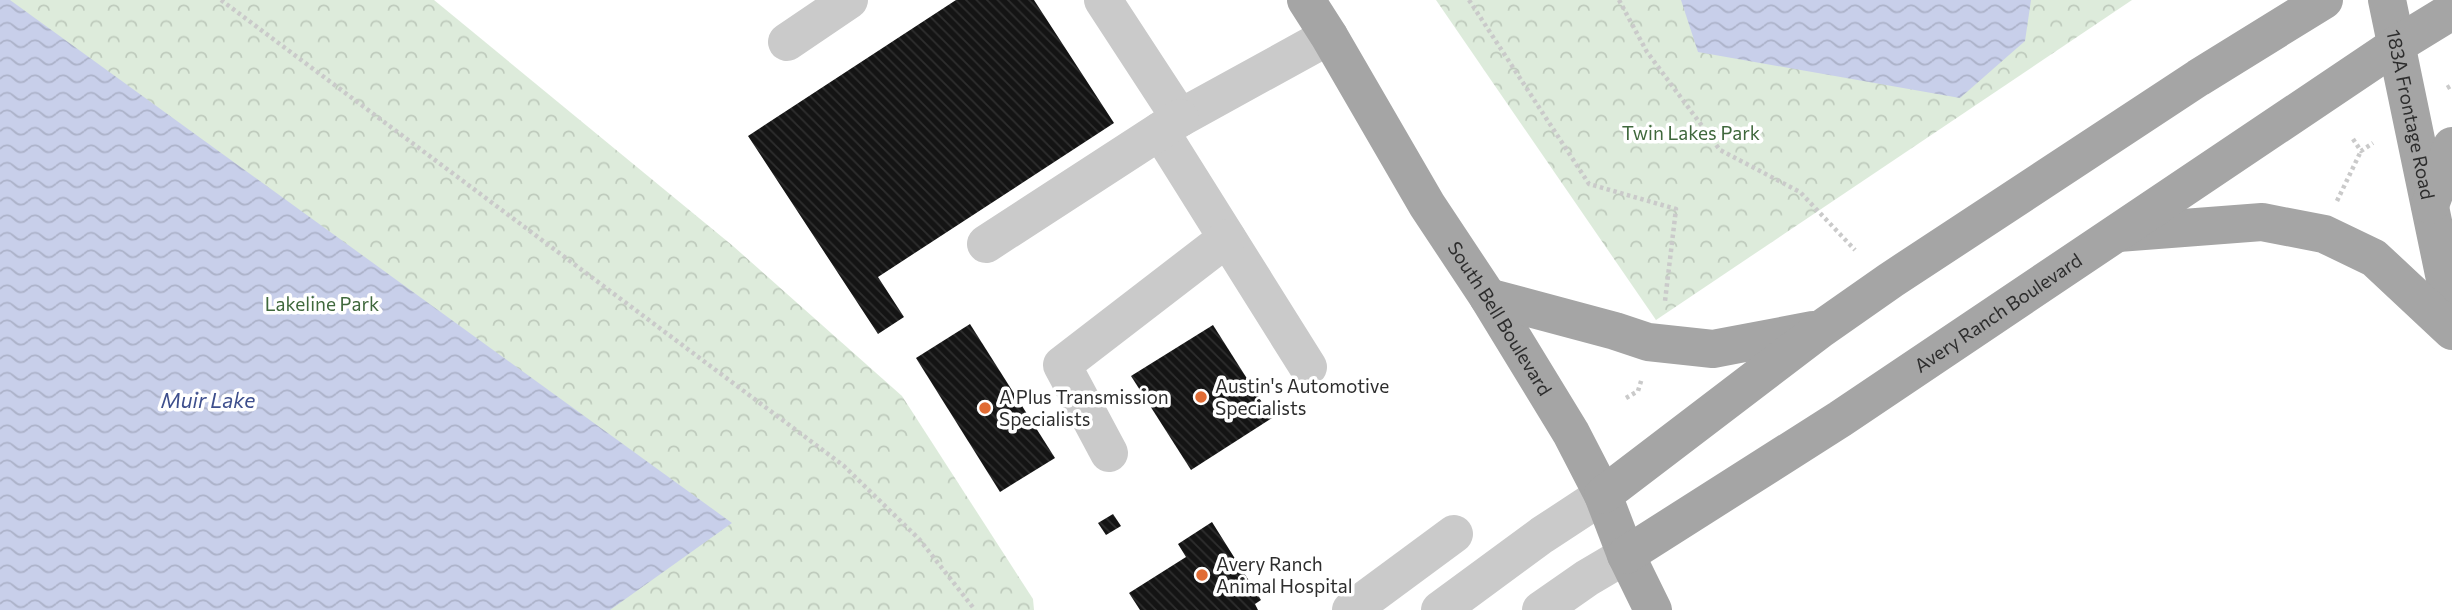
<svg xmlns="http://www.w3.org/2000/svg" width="2452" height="610" font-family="Commissioner,sans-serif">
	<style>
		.forest { fill: url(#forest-crowns) }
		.water { fill: url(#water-waves) }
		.building { fill: url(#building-back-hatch) }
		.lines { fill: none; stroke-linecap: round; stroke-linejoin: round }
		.path { stroke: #cacaca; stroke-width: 4.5; stroke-dasharray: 3.5 3.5; stroke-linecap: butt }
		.minor { stroke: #cacaca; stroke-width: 38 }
		.major { stroke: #a5a5a5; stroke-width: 38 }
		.poi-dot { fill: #e06b34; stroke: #fff; stroke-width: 2.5 }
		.labels { text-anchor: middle; stroke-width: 7; stroke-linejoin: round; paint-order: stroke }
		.street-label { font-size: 19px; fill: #2d2d2d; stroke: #fff }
		.park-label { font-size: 19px; fill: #3f683c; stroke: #fff }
		.poi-label { font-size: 19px; fill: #2d2d2d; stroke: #fff; text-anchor: start }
		.water-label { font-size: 21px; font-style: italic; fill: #3e4f8d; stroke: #fff }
	</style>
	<defs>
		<pattern id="forest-crowns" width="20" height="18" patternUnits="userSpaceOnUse" patternTransform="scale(1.75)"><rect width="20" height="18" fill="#ddebdb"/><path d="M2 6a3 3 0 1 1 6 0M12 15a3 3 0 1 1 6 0" fill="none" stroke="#becabc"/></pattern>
		<pattern id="water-waves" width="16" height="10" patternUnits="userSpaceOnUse" patternTransform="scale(1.75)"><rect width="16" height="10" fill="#c8cfea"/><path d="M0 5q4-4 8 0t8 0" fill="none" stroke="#acb2c9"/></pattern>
		<pattern id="building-back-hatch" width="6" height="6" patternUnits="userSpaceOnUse" patternTransform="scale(1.75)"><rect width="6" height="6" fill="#141414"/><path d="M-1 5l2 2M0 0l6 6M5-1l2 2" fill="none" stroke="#2e2e2e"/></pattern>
	</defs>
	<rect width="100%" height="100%" fill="#fff"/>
	<g class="forest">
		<path d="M0,0H434L733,246L902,396L1033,599L1034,610H0Z"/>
		<path d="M1436,0H2132L1656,320Z"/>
	</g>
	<g class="water">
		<path d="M0,0H10L732,523L610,610H0Z"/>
		<path d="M1681,0H2031L2025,41L1960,98L1698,52Z"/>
	</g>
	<g class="building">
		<path d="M956,0H1034L1114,123L878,277L904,317L878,334L748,136Z"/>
		<path d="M970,324L1055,458L1000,492L916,358Z"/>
		<path d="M1213,325L1272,418L1191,470L1131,376Z"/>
		<path d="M1113,514L1121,526L1106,535L1098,523Z"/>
		<path d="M1212,522L1261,600L1255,604L1258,610H1140L1129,593L1186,557L1178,544Z"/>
	</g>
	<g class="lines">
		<g class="path">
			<path d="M221,0L844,466L919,539L975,610"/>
			<path d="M1469,0L1589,184L1676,209L1665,301"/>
			<path d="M1619,0L1647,52L1720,150L1800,192L1855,250"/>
			<path d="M2447,88L2452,85"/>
			<path d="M2353,139L2361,151L2373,143"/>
			<path d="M2337,201L2361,151"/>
			<path d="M1626,398L1638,391L1642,378"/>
		</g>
		<g class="minor">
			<path d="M1103,0L1180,118L1329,36"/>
			<path d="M787,42L849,0"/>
			<path d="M1160,131L1308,367"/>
			<path d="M986,244L1180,118"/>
			<path d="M1109,453L1062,365L1227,238"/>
			<path d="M1351,610L1454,534"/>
			<path d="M1440,610L1542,535L1603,495"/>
			<path d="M1541,610L1587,578L1626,555"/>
		</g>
		<g class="major">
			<path id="s1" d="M1306,0L1329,36L1427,205L1488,297L1571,433L1603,495L1626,555L1653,610"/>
			<path id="s2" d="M2387,0L2452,313"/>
			<path d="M2430,205L2452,146"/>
			<path d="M2118,233L2262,222L2324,234L2374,258L2452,331"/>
			<path d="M1488,297L1615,331L1648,342L1713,349L1813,330"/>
			<path d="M1603,495L1821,329L1891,280L2198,78L2324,0"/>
			<path id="s3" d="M1626,555L1840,419L2398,44L2452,11"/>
		</g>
	</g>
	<g class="poi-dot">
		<circle cx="1201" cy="397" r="7"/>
		<circle cx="985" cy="408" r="7"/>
		<circle cx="1202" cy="575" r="7"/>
	</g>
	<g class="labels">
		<g class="street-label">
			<text dy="7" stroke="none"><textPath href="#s2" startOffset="117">183A Frontage Road</textPath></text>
			<text dy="7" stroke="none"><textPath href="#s3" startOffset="444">Avery Ranch Boulevard</textPath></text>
			<text dy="7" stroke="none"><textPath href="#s1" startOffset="373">South Bell Boulevard</textPath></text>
		</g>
		<g class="park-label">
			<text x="1691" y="140">Twin Lakes Park</text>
			<text x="322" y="311">Lakeline Park</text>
		</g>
		<g class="poi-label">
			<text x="1215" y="393">Austin's Automotive<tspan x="1215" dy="22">Specialists</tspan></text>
			<text x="999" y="404">A Plus Transmission<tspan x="999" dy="22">Specialists</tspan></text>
			<text x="1216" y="571">Avery Ranch<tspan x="1216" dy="22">Animal Hospital</tspan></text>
		</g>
		<g class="water-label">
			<text x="208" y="408">Muir Lake</text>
		</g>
	</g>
</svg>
